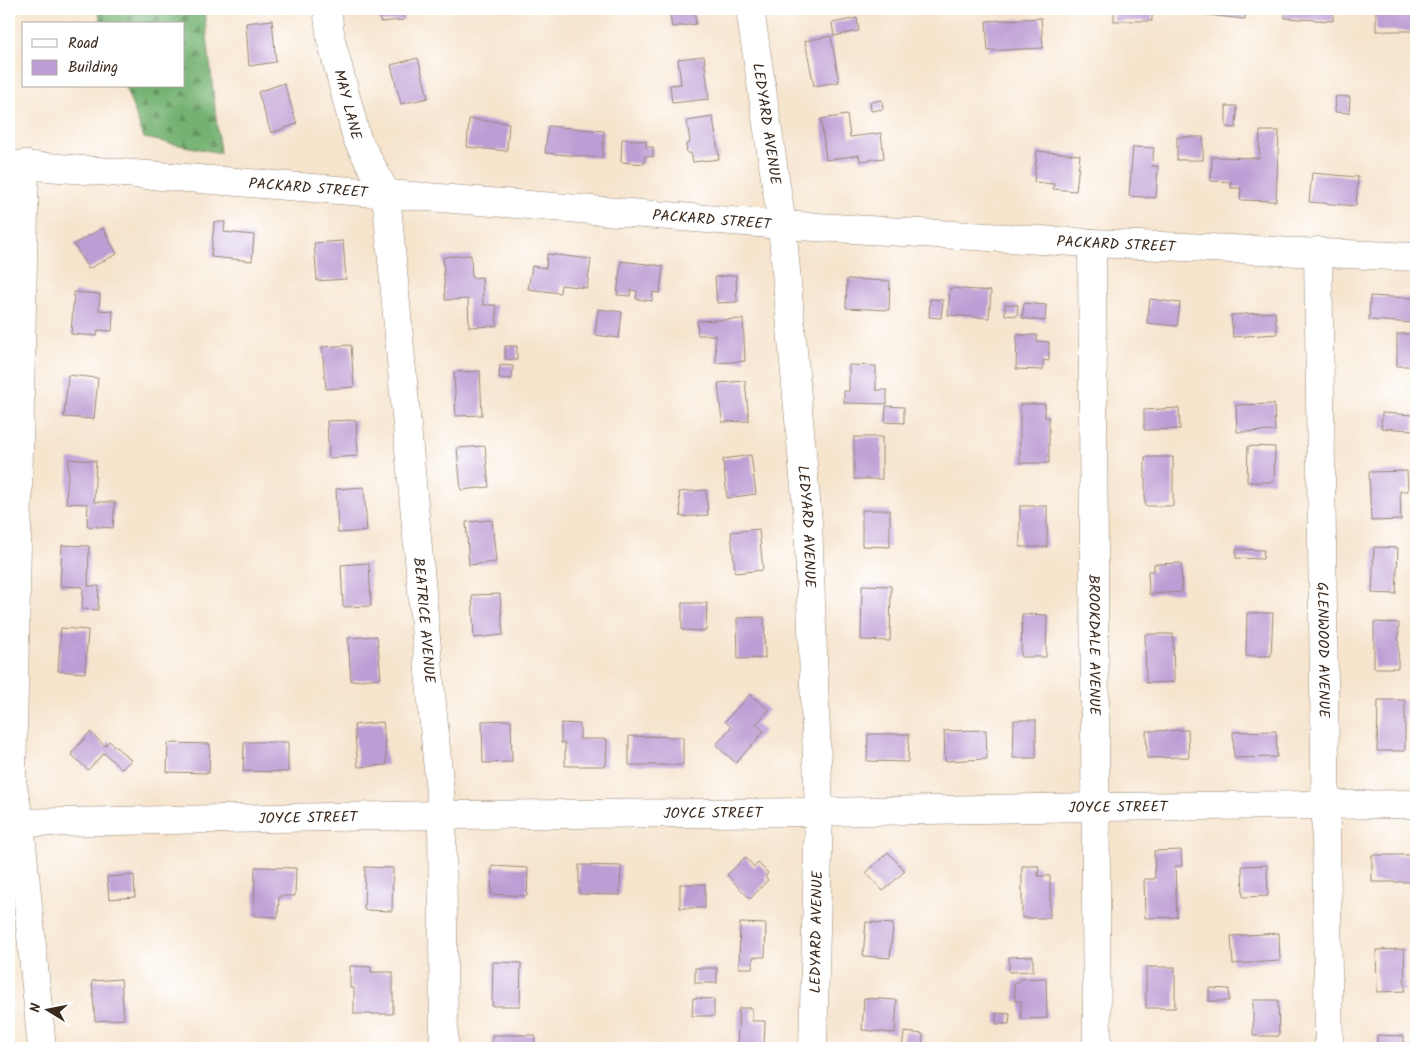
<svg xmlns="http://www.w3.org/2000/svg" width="1425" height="1057" font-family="Kalam,sans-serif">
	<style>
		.forest { fill: url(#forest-firs); stroke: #586e48 }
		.building { fill: #bd9dd4 }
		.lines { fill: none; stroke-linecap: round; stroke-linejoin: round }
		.minor-casing { stroke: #988776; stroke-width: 29 }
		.minor { stroke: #fff; stroke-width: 28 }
		.labels { text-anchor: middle; stroke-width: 4.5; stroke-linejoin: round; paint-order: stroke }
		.street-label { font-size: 15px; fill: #3b2a1e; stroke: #fff }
	</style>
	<defs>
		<pattern id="forest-firs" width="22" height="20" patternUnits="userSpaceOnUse" patternTransform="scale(1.25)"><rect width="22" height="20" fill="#75b272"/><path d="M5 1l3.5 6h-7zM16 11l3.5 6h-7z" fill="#61915d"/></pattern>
	</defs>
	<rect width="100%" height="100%" fill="#fff"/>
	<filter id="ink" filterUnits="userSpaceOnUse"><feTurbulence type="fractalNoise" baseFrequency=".02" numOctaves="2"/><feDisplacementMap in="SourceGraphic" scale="10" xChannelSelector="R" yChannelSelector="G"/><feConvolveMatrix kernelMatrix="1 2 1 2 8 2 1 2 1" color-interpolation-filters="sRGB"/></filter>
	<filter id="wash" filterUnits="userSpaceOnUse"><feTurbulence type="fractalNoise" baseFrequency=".0096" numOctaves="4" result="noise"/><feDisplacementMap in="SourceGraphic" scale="20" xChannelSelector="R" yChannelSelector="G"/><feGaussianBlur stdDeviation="1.12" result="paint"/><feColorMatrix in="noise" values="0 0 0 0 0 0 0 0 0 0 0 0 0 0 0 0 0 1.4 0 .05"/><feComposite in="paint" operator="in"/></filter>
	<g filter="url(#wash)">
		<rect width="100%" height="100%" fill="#f6e4cd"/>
		<path class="forest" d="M97,9H204L220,153L144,138L125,86H184V24H102Z"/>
		<g id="blocks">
			<g class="building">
				<path d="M378,9H403L404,20L380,22Z"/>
				<path d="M669,9H694L696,24L672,27Z"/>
				<rect x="1114" y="9" width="38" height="12"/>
				<path d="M1197,9H1246L1245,19L1197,14Z"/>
				<path d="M1285,9H1333V21L1285,18Z"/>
				<rect x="1376" y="9" width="40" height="22"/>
				<path d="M857,18L859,31L834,36L832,23Z"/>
				<path d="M1041,18L1043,48L988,51L986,21Z"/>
				<path d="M272,20L276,62L249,66L246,23Z"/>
				<path d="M831,36L839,82L814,86L805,41Z"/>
				<path d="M704,56L709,99L672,103L670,85L681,84L678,59Z"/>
				<path d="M418,58L428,98L401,104L391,65Z"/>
				<path d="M284,83L297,124L271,133L258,92Z"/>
				<path d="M1336,96L1350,97L1349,113L1335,112Z"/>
				<path d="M882,100L883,109L871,111L870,102Z"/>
				<path d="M1226,106H1237L1236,128L1226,127Z"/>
				<path d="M847,115L850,137L881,133L884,158L860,161L859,155L826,160L821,119Z"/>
				<path d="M713,117L719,159L693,162L691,153H687L686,144L690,143L687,121Z"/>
				<path d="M469,119L509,123L507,151L467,147Z"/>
				<path d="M548,126L604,131L602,158L545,153Z"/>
				<path d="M1260,131H1279L1276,201L1240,200L1241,188H1231L1232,182L1211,181L1212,157L1259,158Z"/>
				<rect x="1177" y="137" width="26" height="23"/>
				<path d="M622,139L646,141V147H653V157L645,156L644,164L621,162Z"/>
				<path d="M1133,147L1154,148L1152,166H1158L1156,198L1129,196Z"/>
				<path d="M1037,151L1080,155L1076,191L1053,189L1054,184L1034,182Z"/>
				<path d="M1312,173L1358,177L1356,206L1309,202Z"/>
				<path d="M214,222H225L224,232L254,235L252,261L211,257Z"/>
				<path d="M103,228L117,254L88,269L74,244Z"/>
				<path d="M343,241L346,279L317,281L314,243Z"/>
				<path d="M547,254L591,259L587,288L561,285L560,293L528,289L532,266L546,268Z"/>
				<path d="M471,255L472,278L482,277L483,305H496L497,326L469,327L468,299L445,300L443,257Z"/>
				<path d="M621,261L663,266L660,293L653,292L652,301L636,299L637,291L631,290L630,296L617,295Z"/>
				<path d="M736,275L737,302L717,303L715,277Z"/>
				<path d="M847,279L890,281L889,310L846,308Z"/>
				<path d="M950,288L991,291L989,318L948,315Z"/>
				<path d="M74,292L100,294L99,310L113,311L112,331L98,330L97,336L71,334Z"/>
				<path d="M1370,296L1414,298L1413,323L1369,320Z"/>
				<path d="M930,299L943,300L941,318L929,317Z"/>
				<path d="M1150,299L1180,303L1177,326L1147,323Z"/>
				<path d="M1024,303L1046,305L1045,321L1022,318Z"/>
				<path d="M1005,304L1018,305L1017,316L1005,315Z"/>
				<path d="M598,309L622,312L619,338L595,335Z"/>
				<path d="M1275,312L1277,334L1233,337L1231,315Z"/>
				<path d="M743,319L745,361L716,363L715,335H698L697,321Z"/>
				<rect x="1397" y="334" width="19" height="32"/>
				<path d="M1017,335H1037V341L1049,342V361L1043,360V370L1016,369Z"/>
				<path d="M351,345L354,387L326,389L322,347Z"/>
				<path d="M505,346H517V360L505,359Z"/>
				<path d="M500,365L513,366L512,379L499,378Z"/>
				<path d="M849,365L876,366V390H887V404L844,403V391H849Z"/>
				<path d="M480,371L482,415L456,416L454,372Z"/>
				<path d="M68,375L98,378L94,419L64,417Z"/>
				<path d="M745,381L749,421L722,422L718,383Z"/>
				<path d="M1020,404H1045V417H1049V463H1020Z"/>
				<path d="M1274,404L1275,431L1237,432L1236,405Z"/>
				<path d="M886,406L904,407V423L885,422Z"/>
				<path d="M1179,408L1180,429L1144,430V410Z"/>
				<path d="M1382,413L1414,415L1413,430L1381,428Z"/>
				<path d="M356,420L358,456L329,458L327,421Z"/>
				<rect x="854" y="437" width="28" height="42"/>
				<path d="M485,446L489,487L461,490L457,448Z"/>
				<path d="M1248,446L1275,447L1274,482H1247Z"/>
				<path d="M751,455L756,494L727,498L723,459Z"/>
				<rect x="1145" y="457" width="28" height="49"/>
				<path d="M69,459L96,461L94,502H115L113,528L87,526L88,504L66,503Z"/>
				<path d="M1407,471L1408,491H1400L1401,520L1371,521L1369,472Z"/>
				<path d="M364,487L367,531L338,533L336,489Z"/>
				<path d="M706,490L708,515L681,517L679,492Z"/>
				<rect x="1020" y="506" width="27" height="41"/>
				<path d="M862,510H890V547L862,546Z"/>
				<path d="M492,520L496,562L469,565L466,522Z"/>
				<path d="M759,529L763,570L735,573L731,532Z"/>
				<path d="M62,545L89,546L88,586H99L98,610L82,609L83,587L60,586Z"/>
				<path d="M1374,547L1398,548L1396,594L1372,593Z"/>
				<path d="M1236,549L1264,550L1263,559L1236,558Z"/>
				<path d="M369,563L371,606L343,607L341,565Z"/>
				<path d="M1181,563L1182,592L1149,594L1148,571H1154V564Z"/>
				<path d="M862,585L891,586L890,641L861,640Z"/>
				<path d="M500,594L503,635L474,638L472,595Z"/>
				<path d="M682,603H707L706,631L682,630Z"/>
				<path d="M1247,613H1273L1271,656H1246Z"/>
				<path d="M1022,614L1047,615L1046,657H1021Z"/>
				<path d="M764,617L765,658L738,659L737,618Z"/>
				<path d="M1374,622L1399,623L1398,668H1374Z"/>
				<path d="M61,628L88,630L85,673L58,671Z"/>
				<path d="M1145,634H1173L1174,682L1146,683Z"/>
				<path d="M377,636L381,678L351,681L348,638Z"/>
				<path d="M750,694L769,710L756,724L764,731L736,763L716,745L731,727L725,721Z"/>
				<path d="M1378,700H1405V751H1377Z"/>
				<path d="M511,720L512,762L483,763L482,721Z"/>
				<path d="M1014,720H1036V758H1013Z"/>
				<path d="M383,722L387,765L358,767L354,725Z"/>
				<path d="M561,723L580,724V739H607L606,766H565V743H561Z"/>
				<path d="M986,730L987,759L945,761L944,731Z"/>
				<path d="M1188,730L1189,757L1147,758L1146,731Z"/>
				<path d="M1276,731L1277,757L1234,758L1233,732Z"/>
				<path d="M90,732L105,746L109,741L131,760L122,769L104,753L88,770L71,754Z"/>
				<path d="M868,734H909L908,762L867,761Z"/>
				<path d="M629,736L683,737V765H629Z"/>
				<path d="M244,742H288V772L243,771Z"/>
				<path d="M168,743L210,744L209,773L167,772Z"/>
				<path d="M1181,850L1182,866H1175L1177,917L1145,918L1144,879H1155L1154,851Z"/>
				<path d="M888,852L905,871L883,891L866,873Z"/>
				<rect x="1372" y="855" width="44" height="27"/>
				<path d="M745,857L754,867L758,863L768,873L765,877L768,880L750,899L727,875Z"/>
				<path d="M579,865L621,866L620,895L579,894Z"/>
				<path d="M1267,865L1268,896L1243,897L1242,866Z"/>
				<path d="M492,866L528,868L527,896L491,894Z"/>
				<path d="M1022,866H1039L1038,876H1050V918H1022Z"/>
				<path d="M255,867L296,868L295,896H279L278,917L254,916Z"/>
				<path d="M365,867L393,868L392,911L364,910Z"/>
				<path d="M134,875L135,897L109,899L107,877Z"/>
				<rect x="680" y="884" width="25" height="24"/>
				<path d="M866,922L893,924L890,958L863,956Z"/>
				<path d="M740,923L766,924L765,957H753V968H739Z"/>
				<path d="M1279,933L1280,961L1233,964L1231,936Z"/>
				<path d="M1404,949L1405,991L1377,992L1376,950Z"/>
				<path d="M1033,956V971L1009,972V957Z"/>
				<path d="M493,962L521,963L520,1006H492Z"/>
				<path d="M350,966L371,967V972H393V1014H354V988H350Z"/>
				<rect x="1146" y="967" width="29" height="41"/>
				<rect x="695" y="968" width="22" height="15"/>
				<path d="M1046,978L1047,1018L1021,1019V1001H1015L1014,982H1020V979Z"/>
				<path d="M121,979L124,1019L95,1021L92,981Z"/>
				<path d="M1209,988L1229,989V1001H1209Z"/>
				<path d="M693,998L714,999V1016H692Z"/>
				<path d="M864,998L897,1000L895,1033L862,1030Z"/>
				<path d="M1253,1000H1278L1279,1036H1253Z"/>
				<path d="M739,1008H752V1021H765L764,1048H737Z"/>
				<path d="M996,1013L1010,1014L1009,1024H996Z"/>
				<path d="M904,1032L923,1034L922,1048H902Z"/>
				<path d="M492,1035H535L534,1048H492Z"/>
				<path d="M1377,1035L1404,1036V1048H1377Z"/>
			</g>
		</g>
	</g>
	<g filter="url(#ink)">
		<use href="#blocks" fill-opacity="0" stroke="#988776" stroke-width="1"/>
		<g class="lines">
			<defs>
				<g id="minor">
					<path id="s1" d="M327,9L331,40L357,139L386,193L442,815L444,1048"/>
					<path id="s2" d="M750,9L782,225L808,522L819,812L813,1048"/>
					<path id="s3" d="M9,164L782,225L1092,243L1416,257"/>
					<path d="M25,164L12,781L20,823L42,1048"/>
					<path id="s4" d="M1092,243L1097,1048"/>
					<path id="s5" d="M1318,251L1329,1048"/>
					<path id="s6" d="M9,823L442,815L819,812L1096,807L1416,804"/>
				</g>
			</defs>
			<use href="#minor" class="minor-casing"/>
			<use href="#minor" class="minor"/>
		</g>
	</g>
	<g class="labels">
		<g class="street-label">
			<text dy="5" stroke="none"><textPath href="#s1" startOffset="98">MAY LANE</textPath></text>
			<text dy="5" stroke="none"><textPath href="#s2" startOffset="116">LEDYARD AVENUE</textPath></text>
			<text dy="5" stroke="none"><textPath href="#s3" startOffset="300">PACKARD STREET</textPath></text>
			<text dy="5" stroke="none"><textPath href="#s3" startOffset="705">PACKARD STREET</textPath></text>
			<text dy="5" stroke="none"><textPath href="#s3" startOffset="1110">PACKARD STREET</textPath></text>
			<text dy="5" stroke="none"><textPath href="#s2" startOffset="521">LEDYARD AVENUE</textPath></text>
			<text dy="5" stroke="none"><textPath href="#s1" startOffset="624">BEATRICE AVENUE</textPath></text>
			<text dy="5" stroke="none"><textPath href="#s4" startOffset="402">BROOKDALE AVENUE</textPath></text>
			<text dy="5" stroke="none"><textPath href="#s5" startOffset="399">GLENWOOD AVENUE</textPath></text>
			<text dy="5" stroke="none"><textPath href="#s6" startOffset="1109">JOYCE STREET</textPath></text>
			<text dy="5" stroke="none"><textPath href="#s6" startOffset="704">JOYCE STREET</textPath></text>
			<text dy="5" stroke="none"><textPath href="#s6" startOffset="299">JOYCE STREET</textPath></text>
			<text transform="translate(816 932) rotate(-89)" y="5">LEDYARD AVENUE</text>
		</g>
	</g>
	<rect width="1425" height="1057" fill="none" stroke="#fff" stroke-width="30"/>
	<rect x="22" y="22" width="162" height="65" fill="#ffffff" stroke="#b1aaa5"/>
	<rect x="32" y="39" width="25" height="8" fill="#ffffff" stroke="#b1aaa5"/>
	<text x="68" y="48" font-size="15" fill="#3b2a1e">Road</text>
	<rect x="32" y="60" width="25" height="15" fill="#bd9dd4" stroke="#b1aaa5"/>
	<text x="68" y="72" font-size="15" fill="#3b2a1e">Building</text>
	<g transform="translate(48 1010) rotate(280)" stroke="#ffffff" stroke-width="4" paint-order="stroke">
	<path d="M0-4L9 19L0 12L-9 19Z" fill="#3b2a1e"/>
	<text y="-8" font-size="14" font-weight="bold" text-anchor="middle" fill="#3b2a1e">N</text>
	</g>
</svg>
